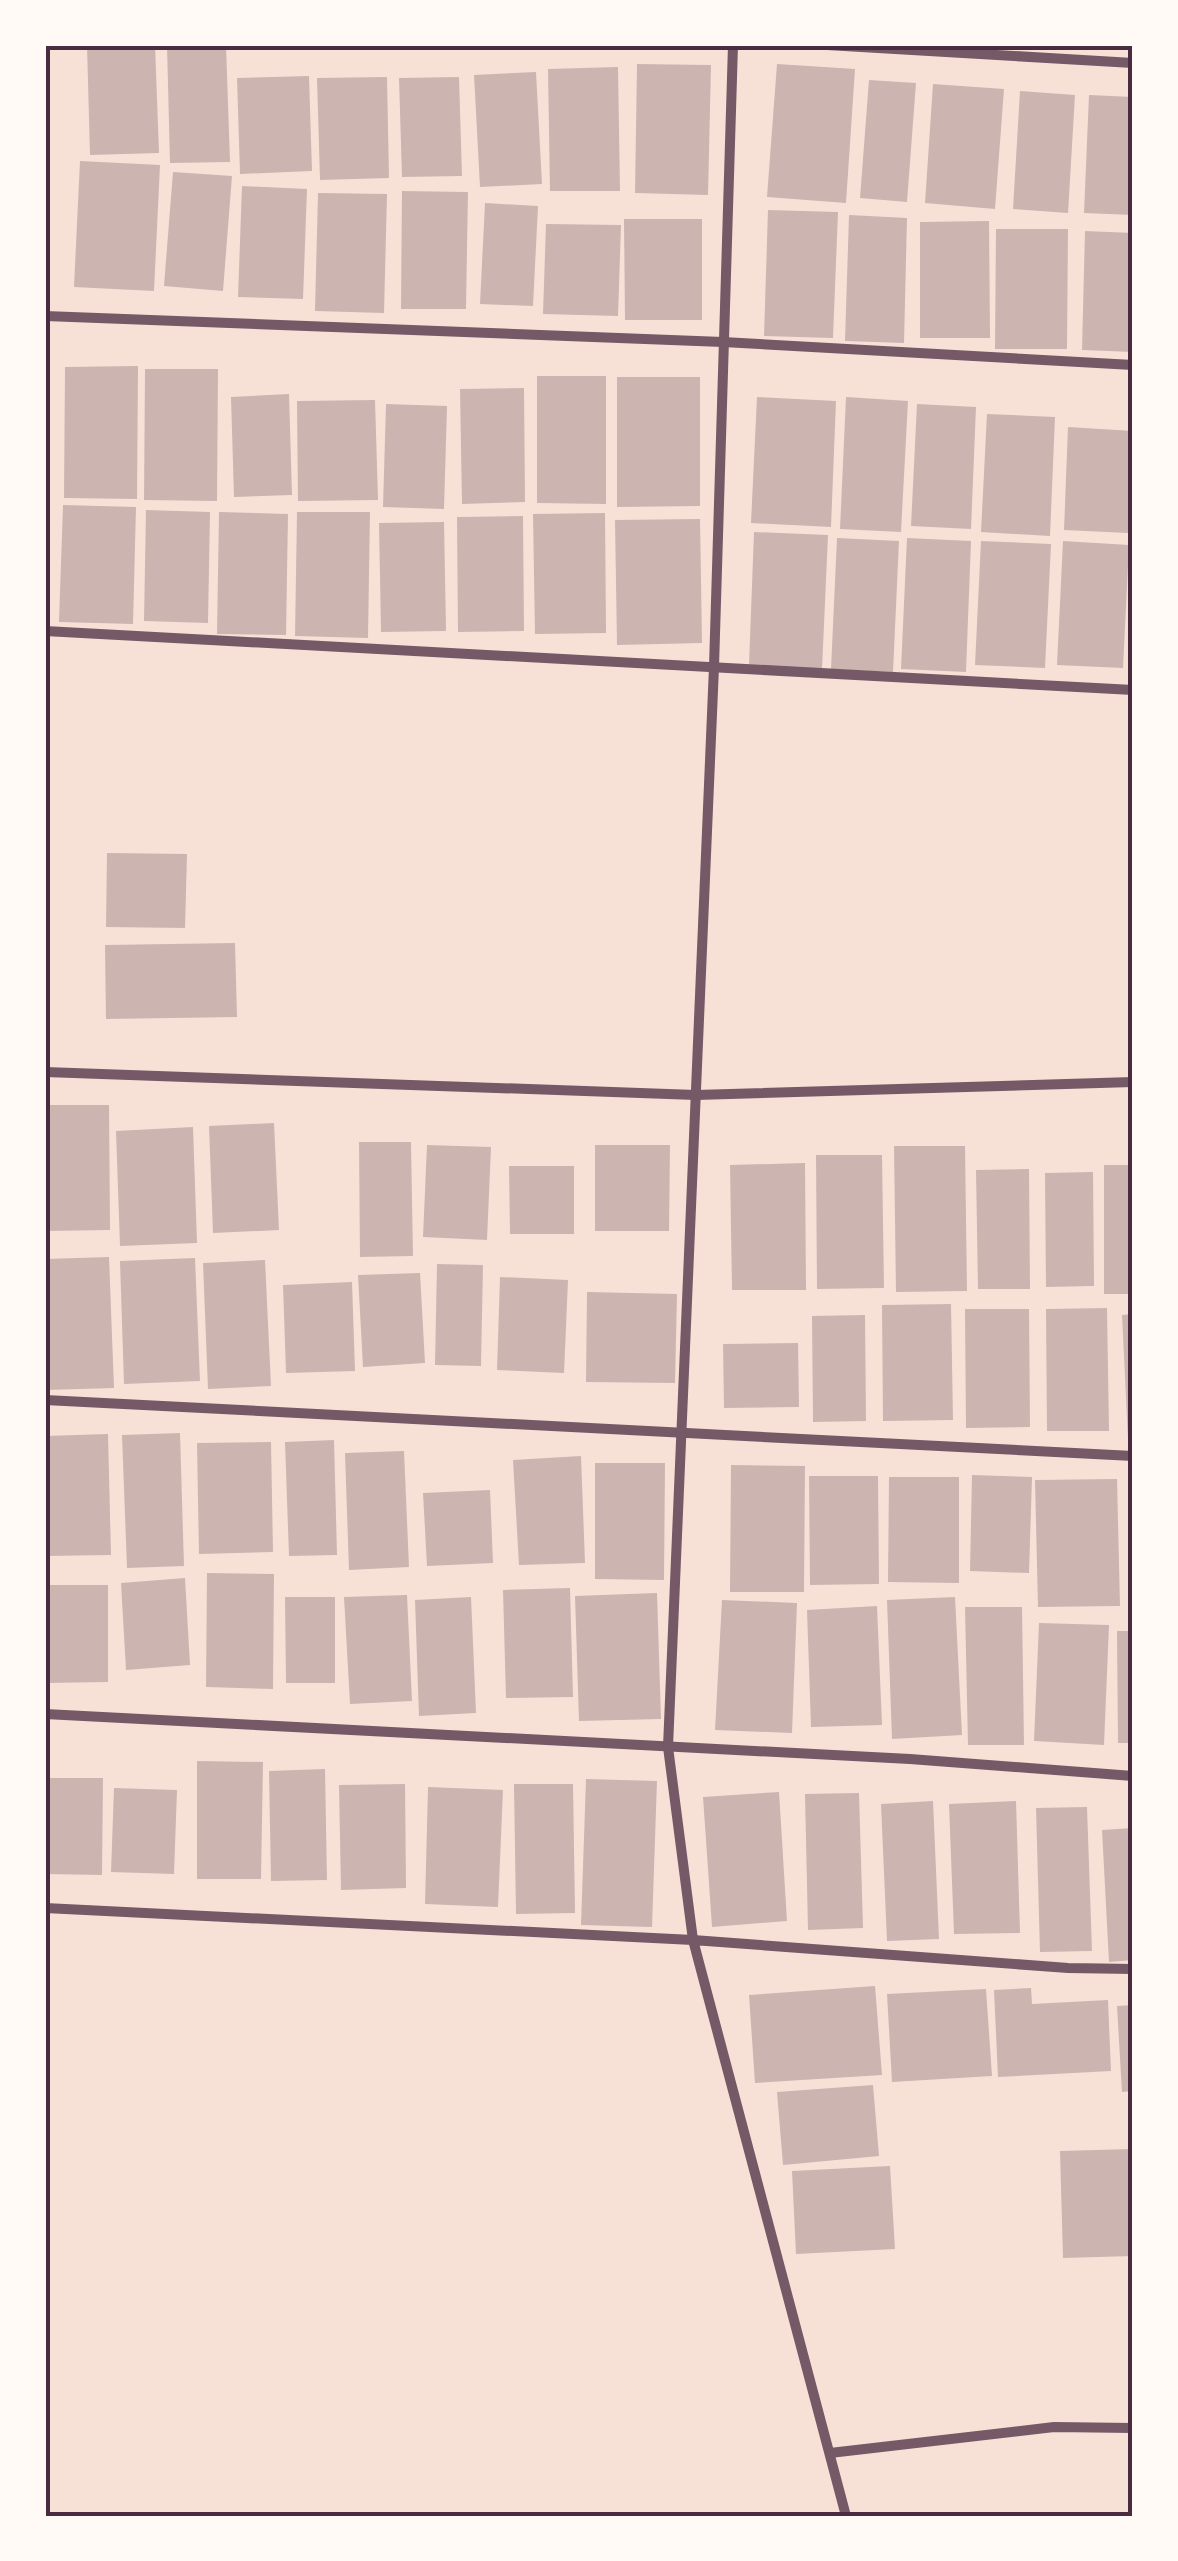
<svg xmlns="http://www.w3.org/2000/svg" width="1178" height="2561" font-family="'Nunito Sans',sans-serif">
	<style>
		.building { fill: #ccb4b1 }
		.lines { fill: none; stroke-linecap: round; stroke-linejoin: round }
		.minor { stroke: #755966; stroke-width: 10 }
		.neatline { fill: none; stroke: #4a2c40; stroke-width: 4 }
	</style>
	<rect width="100%" height="100%" fill="#f7e1d7"/>
	<g class="building">
		<path d="M87,45H155L159,153L90,155Z"/>
		<path d="M167,45H226L230,162L170,163Z"/>
		<path d="M637,64L711,65L708,195L635,193Z"/>
		<path d="M777,64L855,69L846,203L767,197Z"/>
		<path d="M618,67L620,191H550L548,69Z"/>
		<path d="M536,72L542,184L480,187L474,75Z"/>
		<path d="M309,76L312,171L240,174L237,78Z"/>
		<path d="M387,77L389,178L320,180L317,78Z"/>
		<path d="M459,77L462,176L402,177L399,78Z"/>
		<path d="M869,80L916,83L907,202L860,198Z"/>
		<path d="M933,84L1004,89L995,209L925,203Z"/>
		<path d="M1020,91L1075,95L1068,213L1013,209Z"/>
		<path d="M1089,95L1133,97V215L1084,213Z"/>
		<path d="M80,161L160,165L154,291L74,287Z"/>
		<path d="M173,172L232,176L223,291L164,286Z"/>
		<path d="M242,186L307,189L303,299L238,297Z"/>
		<path d="M402,191L468,192L466,309H401Z"/>
		<path d="M318,193L387,194L384,313L315,311Z"/>
		<path d="M485,203L538,206L533,306L480,304Z"/>
		<path d="M768,210L838,212L833,338L764,336Z"/>
		<path d="M849,215L907,218L904,343L845,341Z"/>
		<path d="M624,219H702V320H625Z"/>
		<path d="M989,221L990,338H920V222Z"/>
		<path d="M546,224L621,225L618,316L543,314Z"/>
		<path d="M996,229H1068L1067,349H995Z"/>
		<path d="M1085,231L1133,233V352L1082,350Z"/>
		<path d="M138,366L137,499L64,498L65,367Z"/>
		<path d="M145,369H218L217,501L144,500Z"/>
		<path d="M537,376H606V504L537,503Z"/>
		<path d="M617,377H700V506L617,507Z"/>
		<path d="M524,388L525,502L462,504L460,389Z"/>
		<path d="M289,394L292,495L234,497L231,397Z"/>
		<path d="M757,397L836,401L831,527L751,523Z"/>
		<path d="M846,397L908,401L901,532L840,529Z"/>
		<path d="M375,400L378,500L298,501L297,401Z"/>
		<path d="M386,404L447,406L444,509L383,507Z"/>
		<path d="M917,404L976,407L971,529L911,526Z"/>
		<path d="M987,414L1055,417L1050,536L981,532Z"/>
		<path d="M1068,427L1133,431L1128,533L1064,530Z"/>
		<path d="M63,505L136,507L133,624L59,622Z"/>
		<path d="M146,510L210,512L208,623L144,621Z"/>
		<path d="M219,512L288,514L286,635L217,634Z"/>
		<path d="M297,512H370L368,638L295,636Z"/>
		<path d="M605,513L606,633L535,634L533,514Z"/>
		<path d="M523,516L524,631L458,632L457,517Z"/>
		<path d="M700,519L702,643L617,645L615,520Z"/>
		<path d="M444,522L446,631L381,632L379,523Z"/>
		<path d="M754,532L828,535L822,669L749,665Z"/>
		<path d="M837,538L899,541L893,672L831,669Z"/>
		<path d="M907,538L971,541L966,672L901,669Z"/>
		<path d="M981,541L1051,544L1045,668L975,665Z"/>
		<path d="M1063,541L1129,545L1123,668L1057,665Z"/>
		<path d="M107,853L187,854L185,928L106,927Z"/>
		<path d="M235,943L237,1017L106,1019L105,945Z"/>
		<path d="M45,1105H109L110,1230L45,1231Z"/>
		<path d="M274,1123L279,1230L213,1233L209,1126Z"/>
		<path d="M193,1127L197,1243L120,1246L116,1131Z"/>
		<path d="M359,1142H411L413,1256L360,1257Z"/>
		<path d="M427,1145L491,1147L487,1240L423,1237Z"/>
		<path d="M595,1145H670L669,1231H595Z"/>
		<path d="M894,1146H965L967,1291L896,1292Z"/>
		<path d="M816,1155H882L884,1288L817,1289Z"/>
		<path d="M805,1163L806,1290H732L730,1165Z"/>
		<rect x="1104" y="1165" width="29" height="129"/>
		<path d="M509,1166H574V1234H510Z"/>
		<path d="M1029,1169L1030,1289H978L976,1170Z"/>
		<path d="M1093,1172L1094,1286L1046,1287L1045,1173Z"/>
		<path d="M109,1257L114,1388L45,1390V1259Z"/>
		<path d="M195,1258L200,1381L124,1384L120,1261Z"/>
		<path d="M265,1260L271,1386L208,1389L203,1263Z"/>
		<path d="M437,1264L483,1265L481,1366L435,1365Z"/>
		<path d="M420,1273L425,1363L363,1367L358,1275Z"/>
		<path d="M500,1277L568,1280L564,1373L497,1370Z"/>
		<path d="M352,1282L355,1371L286,1373L283,1285Z"/>
		<path d="M587,1292L677,1294L675,1383L586,1382Z"/>
		<path d="M951,1304L953,1420L883,1421L882,1305Z"/>
		<path d="M1107,1308L1109,1431H1047L1046,1309Z"/>
		<path d="M965,1309H1029L1030,1427L966,1428Z"/>
		<path d="M1133,1314V1438L1128,1439L1122,1315Z"/>
		<path d="M865,1315L866,1421L813,1422L812,1316Z"/>
		<path d="M798,1343L799,1407L724,1408L723,1344Z"/>
		<path d="M180,1433L184,1566L127,1568L122,1435Z"/>
		<path d="M108,1434L111,1555L45,1556V1436Z"/>
		<path d="M334,1440L337,1555L289,1556L285,1442Z"/>
		<path d="M271,1442L273,1552L199,1554L197,1443Z"/>
		<path d="M404,1451L409,1567L349,1570L345,1453Z"/>
		<path d="M581,1456L585,1563L519,1565L513,1460Z"/>
		<path d="M595,1463H665L664,1580L595,1579Z"/>
		<path d="M731,1465L805,1466L804,1592H730Z"/>
		<path d="M972,1475L1032,1477L1029,1573L970,1571Z"/>
		<path d="M809,1476H878L879,1584L810,1585Z"/>
		<path d="M889,1477H959V1583L888,1582Z"/>
		<path d="M1117,1479L1120,1606L1038,1607L1035,1480Z"/>
		<path d="M1128,1482H1133V1611L1129,1612Z"/>
		<path d="M490,1490L493,1563L427,1566L423,1493Z"/>
		<path d="M207,1573L274,1574L273,1689L206,1687Z"/>
		<path d="M185,1578L190,1665L126,1670L121,1583Z"/>
		<path d="M45,1585H108V1682L45,1683Z"/>
		<path d="M570,1588L573,1697L506,1698L503,1590Z"/>
		<path d="M657,1593L661,1719L579,1721L575,1596Z"/>
		<path d="M407,1595L412,1701L350,1704L344,1597Z"/>
		<path d="M285,1597H335V1683H286Z"/>
		<path d="M471,1597L476,1713L419,1716L415,1600Z"/>
		<path d="M955,1597L962,1735L892,1739L887,1600Z"/>
		<path d="M722,1600L797,1603L792,1733L715,1730Z"/>
		<path d="M877,1606L882,1725L811,1727L807,1610Z"/>
		<path d="M965,1607H1022L1024,1745H968Z"/>
		<path d="M1039,1623L1109,1625L1104,1745L1034,1741Z"/>
		<path d="M1117,1631H1133V1743H1118Z"/>
		<path d="M197,1761L263,1762L261,1879H197Z"/>
		<path d="M325,1769L327,1880L271,1881L269,1771Z"/>
		<path d="M45,1778H103L102,1875L45,1874Z"/>
		<path d="M586,1779L657,1781L652,1927L581,1925Z"/>
		<path d="M405,1784L406,1888L341,1890L339,1785Z"/>
		<path d="M514,1784H573L575,1913L516,1914Z"/>
		<path d="M428,1787L503,1790L498,1907L425,1904Z"/>
		<path d="M114,1788L177,1790L174,1874L111,1872Z"/>
		<path d="M779,1792L787,1921L712,1927L703,1797Z"/>
		<path d="M859,1793L863,1928L808,1930L805,1794Z"/>
		<path d="M933,1801L939,1939L887,1941L881,1804Z"/>
		<path d="M1016,1801L1020,1933L954,1934L949,1804Z"/>
		<path d="M1087,1807L1092,1951L1040,1952L1036,1808Z"/>
		<path d="M1133,1828V1960L1109,1962L1102,1830Z"/>
		<path d="M875,1986L882,2075L755,2083L749,1995Z"/>
		<path d="M1031,1988L1032,2004L1108,2000L1111,2071L998,2077L994,1990Z"/>
		<path d="M986,1989L992,2076L892,2082L887,1994Z"/>
		<path d="M1133,2005V2091L1122,2092L1117,2006Z"/>
		<path d="M873,2085L879,2156L783,2165L777,2092Z"/>
		<path d="M1133,2149V2256L1063,2258L1060,2151Z"/>
		<path d="M890,2166L895,2249L796,2254L792,2171Z"/>
	</g>
	<g class="lines">
		<g class="minor">
			<path d="M827,45L1133,63"/>
			<path d="M45,316L723,342L1133,365"/>
			<path d="M45,631L1133,690"/>
			<path d="M45,1072L696,1095L1133,1082"/>
			<path d="M45,1400L1133,1456"/>
			<path d="M45,1714L910,1759L1133,1776"/>
			<path d="M45,1908L693,1940L668,1747L714,667L733,45"/>
			<path d="M830,2453L1054,2427L1133,2428"/>
			<path d="M846,2516L693,1940L1068,1968L1133,1969"/>
		</g>
	</g>
	<rect width="1178" height="2561" fill="none" stroke="#fffaf5" stroke-width="95"/>
	<rect x="48" y="48" width="1082" height="2466" class="neatline"/>
</svg>
